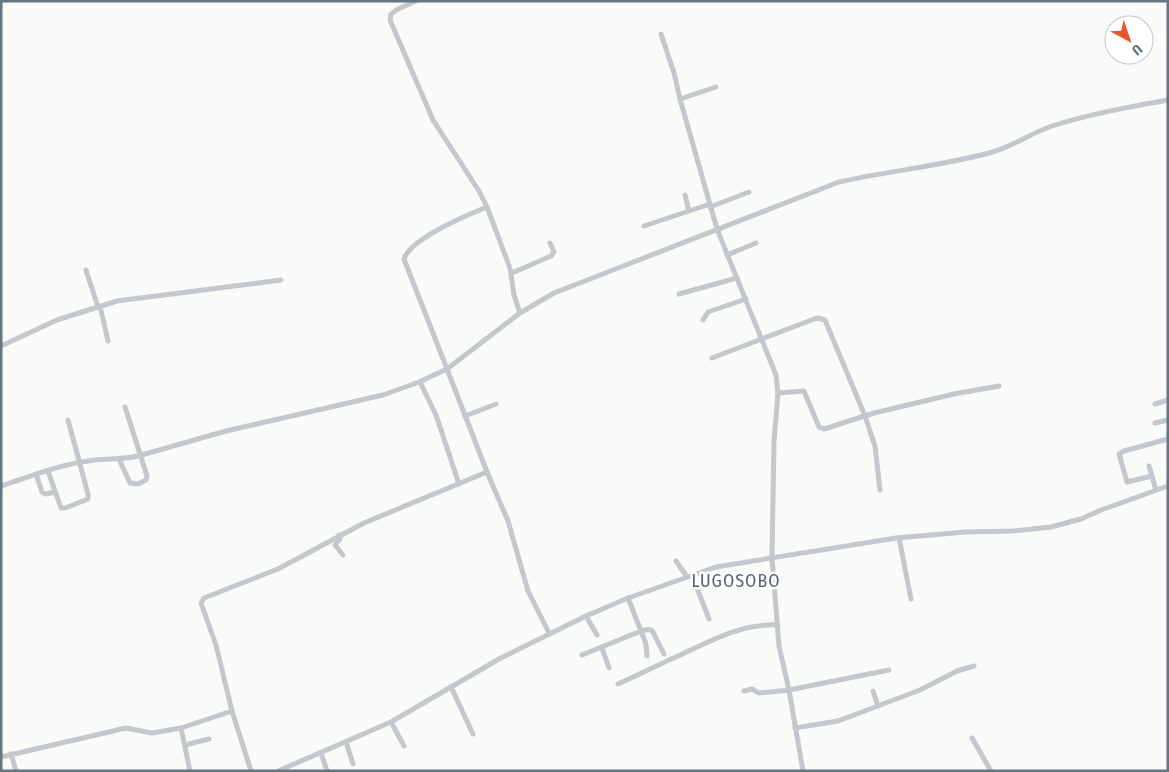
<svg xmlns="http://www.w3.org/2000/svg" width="1169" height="772" font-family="'Fira Sans Condensed',sans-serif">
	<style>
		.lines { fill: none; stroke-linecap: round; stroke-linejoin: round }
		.street { stroke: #c3c8cc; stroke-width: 5 }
		.labels { text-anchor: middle; stroke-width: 5; stroke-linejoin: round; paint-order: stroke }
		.quarter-label { font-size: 18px; letter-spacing: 1px; fill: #57646e; stroke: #fff }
	</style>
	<rect width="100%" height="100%" fill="#fafaf8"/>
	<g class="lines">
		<g class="street">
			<path d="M416,1L398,9L391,14L390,20L433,120L479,191L487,207L510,268L514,295L520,313L447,369L487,472L508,521L528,591L549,633"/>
			<path d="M661,34L674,73L680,99"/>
			<path d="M716,87L680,99L717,229L776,375L778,393L774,441L772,558L779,646L789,690L803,771"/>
			<path d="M685,195L689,211"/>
			<path d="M710,207L749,192"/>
			<path d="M644,226L710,204"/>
			<path d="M727,255L756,243"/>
			<path d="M86,270L98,307"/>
			<path d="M512,273L551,256L554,252L550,243"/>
			<path d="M679,294L737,278"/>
			<path d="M100,306L108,341"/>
			<path d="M520,313L554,293L839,182C889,171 940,166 989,153C1012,147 1031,133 1052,126C1090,114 1129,107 1168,100"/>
			<path d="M703,320L708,312L746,299"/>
			<path d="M1,346L57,320L117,301L281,280"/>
			<path d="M712,358L814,319L818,318L825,320L865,416L875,446L880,490"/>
			<path d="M420,382L436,415L459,484"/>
			<path d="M778,393L804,391L819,427L824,429L874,413L954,394L999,386"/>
			<path d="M1155,404L1168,400"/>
			<path d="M465,416L496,404"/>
			<path d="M1155,423L1168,420"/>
			<path d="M119,459L130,483L138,484L146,480L147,476L125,407"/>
			<path d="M1149,466L1156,490"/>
			<path d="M48,471L61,508H65L88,499V494L68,420"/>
			<path d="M36,474L42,492L45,494L55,492"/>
			<path d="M1152,476L1127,482L1119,454L1124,451L1168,439"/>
			<path d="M1,486C29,477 58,465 88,461C105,458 122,460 138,456L226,431L383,395L419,382L447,369L404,259C410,239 467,215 487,207"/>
			<path d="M339,535L340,539L335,545L343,555"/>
			<path d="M899,538L911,599"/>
			<path d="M676,561L687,577"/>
			<path d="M692,575L709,619"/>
			<path d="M586,616L597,635"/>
			<path d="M602,648L609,668"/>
			<path d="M582,655L641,631L628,598"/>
			<path d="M647,656L646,644L641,631C645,630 650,628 653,632L664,654"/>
			<path d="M618,684C638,675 658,665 678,656C710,641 742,623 778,625"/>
			<path d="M451,687L473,734"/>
			<path d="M744,691L752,689L759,693L789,690L889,670"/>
			<path d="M873,691L878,706"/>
			<path d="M391,722L404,746"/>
			<path d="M181,728L190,771"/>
			<path d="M795,728L838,721L920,690L957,671L974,666"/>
			<path d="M972,738L991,771"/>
			<path d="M346,742L353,764"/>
			<path d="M185,745L209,739"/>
			<path d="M321,753L327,771"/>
			<path d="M11,754L16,771"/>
			<path d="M1,757L126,728L152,733L181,728L232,711"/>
			<path d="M251,771L232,711L216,645L201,603L204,598L278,569L364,523L487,472"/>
			<path d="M278,771L391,722L499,659L586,616L628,598L716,567L896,538L965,532L1013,531L1051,527L1081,519L1101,510L1168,486"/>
		</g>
	</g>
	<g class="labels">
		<g class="quarter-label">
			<text x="736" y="587">LUGOSOBO</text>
		</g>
	</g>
	<rect width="1169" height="772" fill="none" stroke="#657683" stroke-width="5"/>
	<g transform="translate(1129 40) rotate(140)"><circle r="24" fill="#ffffff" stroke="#c1c8cd"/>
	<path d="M0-4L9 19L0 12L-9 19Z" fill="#e4572e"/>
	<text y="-8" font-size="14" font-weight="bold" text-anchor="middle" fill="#657683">U</text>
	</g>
</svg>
